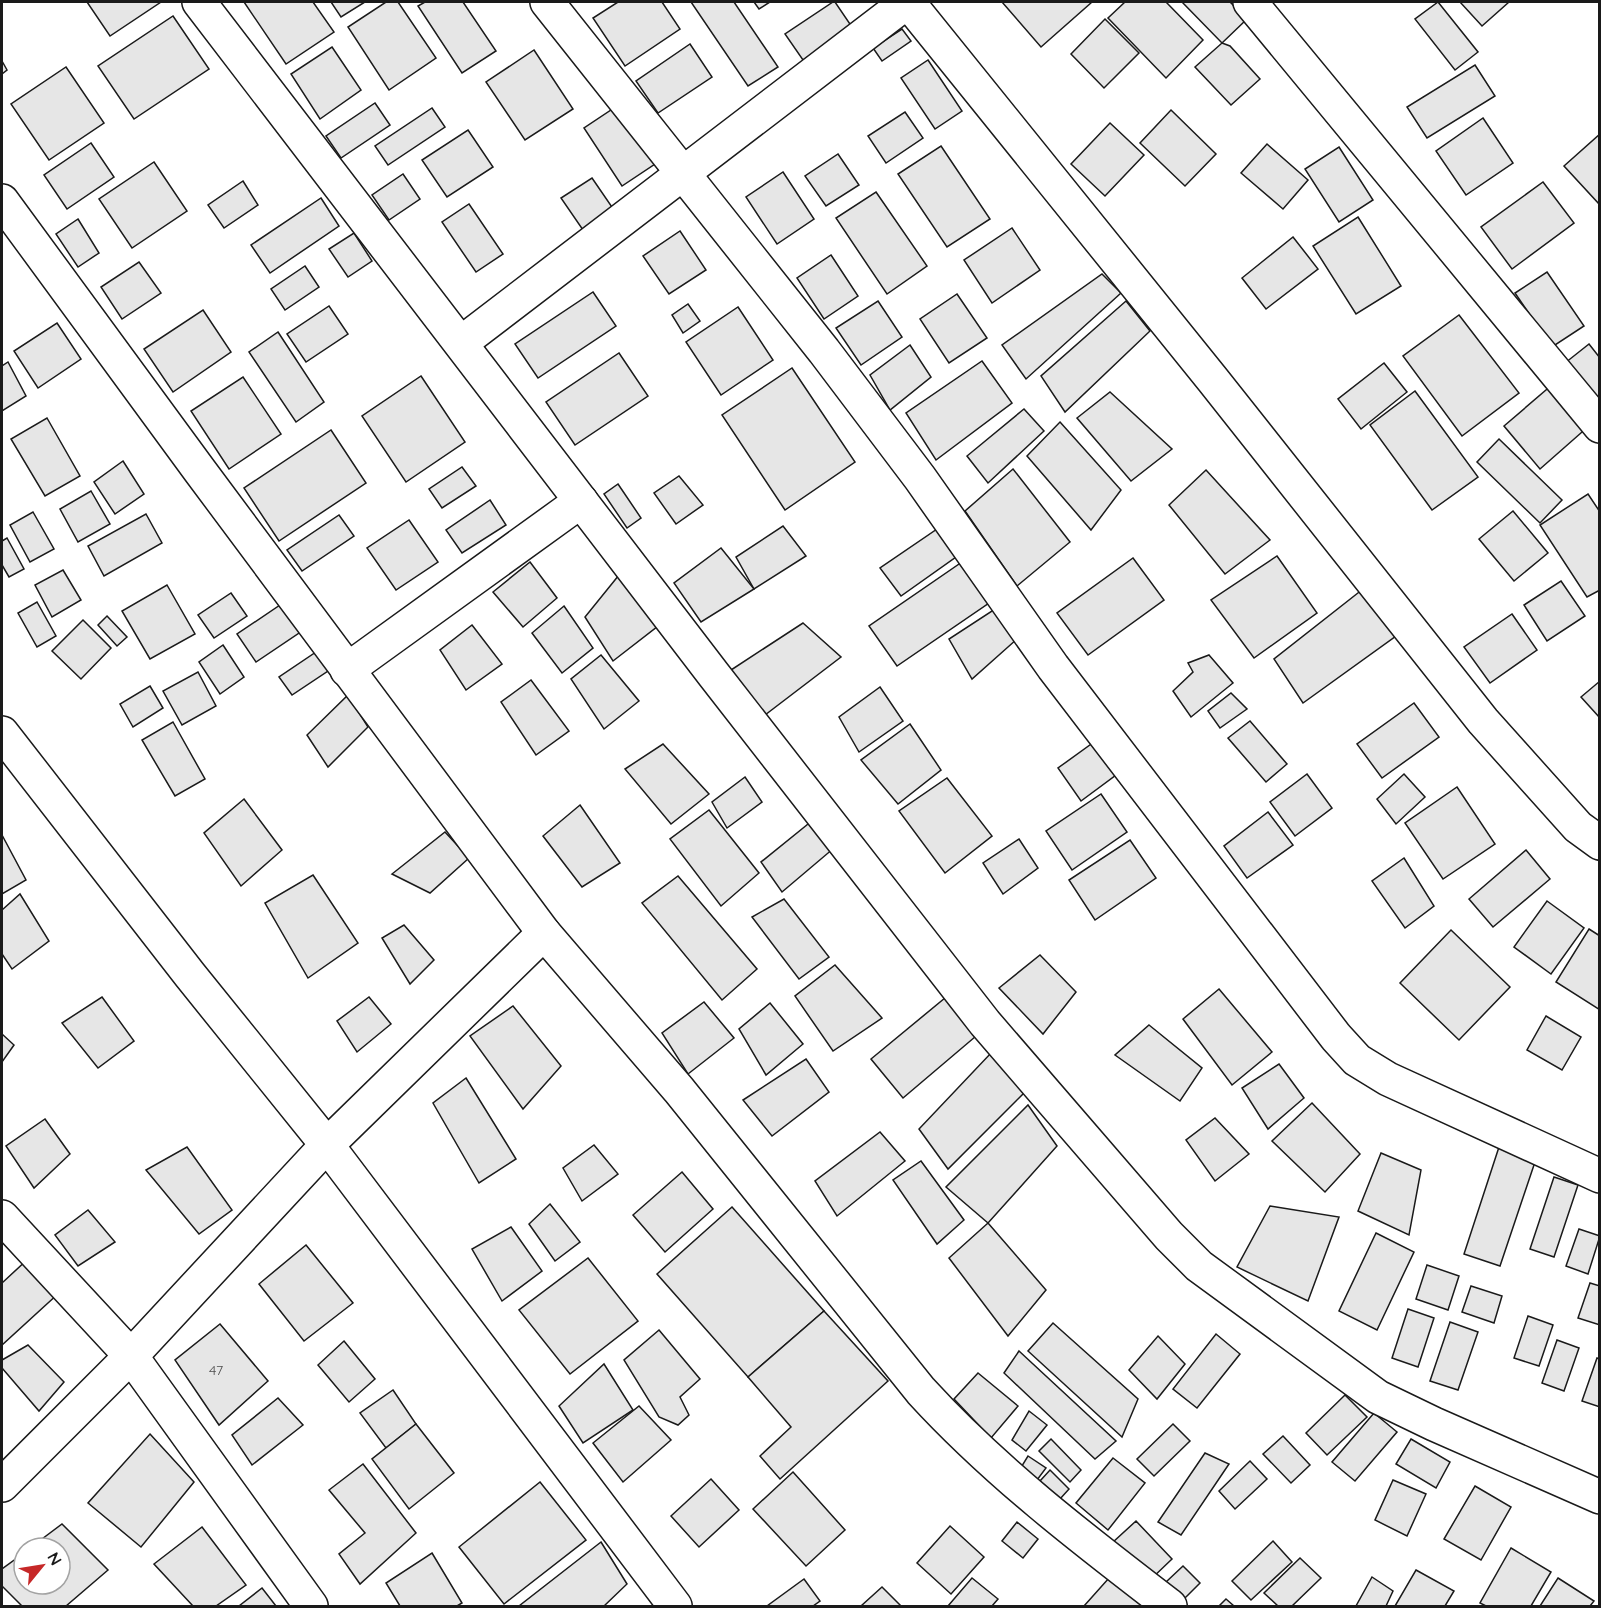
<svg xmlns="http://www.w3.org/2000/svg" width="1601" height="1608" font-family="Quicksand,sans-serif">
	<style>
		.building { fill: #e6e6e6; stroke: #1a1a1a; stroke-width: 1.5 }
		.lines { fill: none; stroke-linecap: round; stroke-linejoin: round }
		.minor-casing { stroke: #1a1a1a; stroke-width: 36 }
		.minor { stroke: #fff; stroke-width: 33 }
		.labels { text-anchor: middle; stroke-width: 4.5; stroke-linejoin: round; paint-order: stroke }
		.number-label { font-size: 14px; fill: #4d4d4d }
	</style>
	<rect width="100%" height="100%" fill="#fff"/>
	<g class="building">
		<path d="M87,2H161L110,36Z"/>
		<path d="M244,2H313L334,32L286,64Z"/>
		<path d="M331,2H365L341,17Z"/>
		<path d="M386,2H398L436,58L389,90L348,27Z"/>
		<path d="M425,2H463L496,51L462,73L418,6Z"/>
		<path d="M618,2H662L680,29L625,66L593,18Z"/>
		<path d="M691,2H734L778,67L748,86Z"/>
		<path d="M754,2H770L759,9Z"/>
		<path d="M833,2H835L852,27L803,60L785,34Z"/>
		<path d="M1002,2H1092L1041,47Z"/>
		<path d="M1125,2H1166L1203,40L1166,78L1108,18Z"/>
		<path d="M1184,2H1230L1247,19L1222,43L1183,3Z"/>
		<path d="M1438,2L1478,52L1455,70L1415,19Z"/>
		<path d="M1460,2H1509L1482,26Z"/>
		<path d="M173,16L209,69L134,119L98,66Z"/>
		<path d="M1105,19L1139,53L1104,88L1071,54Z"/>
		<path d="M902,29L911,41L882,61L873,48Z"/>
		<path d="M1222,43L1230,46L1260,79L1231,105L1195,67Z"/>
		<path d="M690,44L712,77L658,113L636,81Z"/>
		<path d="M332,47L361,90L320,119L291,74Z"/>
		<path d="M534,50L573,109L525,140L486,82Z"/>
		<path d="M928,60L962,111L935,129L901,78Z"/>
		<path d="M2,61L7,70L2,74Z"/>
		<path d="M1475,65L1495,96L1427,138L1407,107Z"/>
		<path d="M66,67L104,123L49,160L11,104Z"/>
		<path d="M375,103L390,125L341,158L326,136Z"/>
		<path d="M620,104L658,162L622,186L584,128Z"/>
		<path d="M432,108L445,127L388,165L375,146Z"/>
		<path d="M1171,110L1216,154L1185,186L1140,143Z"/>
		<path d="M905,112L923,138L886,163L868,136Z"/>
		<path d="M1483,118L1513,163L1466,195L1436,151Z"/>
		<path d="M1110,123L1144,155L1105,196L1071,164Z"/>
		<path d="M468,130L493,167L447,197L422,160Z"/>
		<path d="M1600,134V205L1564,166Z"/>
		<path d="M91,143L114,177L67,209L44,175Z"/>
		<path d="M1267,144L1308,180L1283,209L1241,173Z"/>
		<path d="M941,146L990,219L947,247L898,174Z"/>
		<path d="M1339,147L1373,200L1339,222L1305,169Z"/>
		<path d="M838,154L859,185L826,206L805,176Z"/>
		<path d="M154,162L187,211L132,248L99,199Z"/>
		<path d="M783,172L814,219L777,244L746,197Z"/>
		<path d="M403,174L420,199L389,220L372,195Z"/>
		<path d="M592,178L614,210L583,230L561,198Z"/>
		<path d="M243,181L258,205L224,228L208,205Z"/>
		<path d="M1543,182L1574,223L1512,269L1481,227Z"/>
		<path d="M876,192L927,266L887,294L836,218Z"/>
		<path d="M321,198L339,226L270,273L251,245Z"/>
		<path d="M469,204L503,254L476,272L442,222Z"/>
		<path d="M1358,217L1401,286L1356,314L1313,246Z"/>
		<path d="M78,219L99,253L78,267L56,234Z"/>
		<path d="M1012,228L1040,270L992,303L964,260Z"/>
		<path d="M680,231L706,270L669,294L643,256Z"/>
		<path d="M354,233L372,261L348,277L329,249Z"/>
		<path d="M1293,237L1318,269L1266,309L1242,278Z"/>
		<path d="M831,255L858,296L824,319L797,278Z"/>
		<path d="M139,262L161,293L122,319L101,287Z"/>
		<path d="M305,266L319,287L285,310L271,289Z"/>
		<path d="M1547,272L1584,326L1552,347L1515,293Z"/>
		<path d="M1102,274L1121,293L1026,379L1002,345Z"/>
		<path d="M593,292L616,326L538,378L515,344Z"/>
		<path d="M957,294L987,338L949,363L920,319Z"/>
		<path d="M878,301L902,337L861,365L836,328Z"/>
		<path d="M1126,301L1150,331L1065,412L1041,376Z"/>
		<path d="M688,304L700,321L683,333L672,315Z"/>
		<path d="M329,306L348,334L306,362L287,334Z"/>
		<path d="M738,307L773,360L721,395L686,342Z"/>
		<path d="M203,310L231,352L173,392L144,349Z"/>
		<path d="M1459,315L1519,393L1462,436L1403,356Z"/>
		<path d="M57,323L81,359L38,388L14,351Z"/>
		<path d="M278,332L324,402L296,422L249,352Z"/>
		<path d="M1589,344L1600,358V407L1565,363Z"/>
		<path d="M910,345L931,377L890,410L870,375Z"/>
		<path d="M619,353L648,396L575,445L546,402Z"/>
		<path d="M982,361L1012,403L936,460L906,413Z"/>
		<path d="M8,362L26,396L2,411V366Z"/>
		<path d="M1384,363L1407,392L1361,429L1338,399Z"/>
		<path d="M792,368L855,462L785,510L722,415Z"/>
		<path d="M421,376L465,442L406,482L362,416Z"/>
		<path d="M243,377L281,434L229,469L191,411Z"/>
		<path d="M1553,384L1590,425L1540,469L1504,426Z"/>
		<path d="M1415,391L1478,477L1432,510L1370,425Z"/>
		<path d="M1110,392L1172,449L1131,481L1077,418Z"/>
		<path d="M1024,409L1044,431L988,483L967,456Z"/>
		<path d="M47,418L80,476L45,496L11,439Z"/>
		<path d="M1060,422L1121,490L1091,530L1027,456Z"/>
		<path d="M331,430L366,483L279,541L244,488Z"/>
		<path d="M1499,439L1562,500L1540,523L1477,462Z"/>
		<path d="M123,461L144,494L115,514L94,482Z"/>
		<path d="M462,467L476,486L442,508L429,489Z"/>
		<path d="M1013,469L1070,542L1017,586L965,511Z"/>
		<path d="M1206,470L1270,540L1225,574L1169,505Z"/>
		<path d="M679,476L703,505L676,524L654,493Z"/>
		<path d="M618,484L641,518L627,528L604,494Z"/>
		<path d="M91,491L110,524L78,542L60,509Z"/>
		<path d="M1588,494L1600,512V590L1587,597L1540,525Z"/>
		<path d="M490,500L506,525L462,553L446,530Z"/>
		<path d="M1513,511L1548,553L1514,581L1479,539Z"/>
		<path d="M33,512L54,549L30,562L10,525Z"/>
		<path d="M146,514L162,543L104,576L88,546Z"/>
		<path d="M339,515L354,536L302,571L287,550Z"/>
		<path d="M409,520L438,562L396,590L367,548Z"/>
		<path d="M943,525L963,552L901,596L880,568Z"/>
		<path d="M783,526L806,556L754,589L736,557Z"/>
		<path d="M7,538L24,569L9,577L2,565V541Z"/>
		<path d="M721,548L754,589L701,622L674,583Z"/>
		<path d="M1277,556L1317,613L1254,658L1211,600Z"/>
		<path d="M1133,558L1164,600L1088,655L1057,613Z"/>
		<path d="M530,562L557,598L523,627L493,592Z"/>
		<path d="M962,562L989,603L897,666L869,626Z"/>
		<path d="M63,570L81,600L52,617L35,585Z"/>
		<path d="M619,575L658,626L613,661L585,617Z"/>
		<path d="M1561,581L1585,616L1547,641L1524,605Z"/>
		<path d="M167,585L195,634L150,659L122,611Z"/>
		<path d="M1363,589L1396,636L1303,703L1274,659Z"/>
		<path d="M231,593L247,616L214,638L198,615Z"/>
		<path d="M37,602L56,636L37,647L18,613Z"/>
		<path d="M283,603L302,631L256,662L237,634Z"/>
		<path d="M564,606L593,648L562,673L532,633Z"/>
		<path d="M995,609L1017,639L972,679L949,639Z"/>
		<path d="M1512,614L1537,650L1490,683L1464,647Z"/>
		<path d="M107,616L127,637L117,646L98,625Z"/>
		<path d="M83,620L111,648L81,679L52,651Z"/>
		<path d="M803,623L841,657L765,715L731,670Z"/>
		<path d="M472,625L502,664L466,690L440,650Z"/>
		<path d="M223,645L244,677L220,694L199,662Z"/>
		<path d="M319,650L331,669L292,695L279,677Z"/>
		<path d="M601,655L639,701L604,729L571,679Z"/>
		<path d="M1209,655L1233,683L1191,717L1173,691L1193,672L1188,663Z"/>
		<path d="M198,672L216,706L182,725L163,691Z"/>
		<path d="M531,680L569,731L536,755L501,702Z"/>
		<path d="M1600,681V718L1581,697Z"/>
		<path d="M150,686L163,708L133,727L120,704Z"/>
		<path d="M880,687L903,721L859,752L839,717Z"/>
		<path d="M1231,693L1247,709L1220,728L1208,711Z"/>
		<path d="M348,695L368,727L328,767L307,735Z"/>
		<path d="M1414,703L1439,737L1382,778L1357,744Z"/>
		<path d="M1250,721L1287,764L1266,782L1228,738Z"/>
		<path d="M173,722L205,779L175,796L142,740Z"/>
		<path d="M910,724L941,770L898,804L861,760Z"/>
		<path d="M1094,742L1116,775L1081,801L1058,768Z"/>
		<path d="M663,744L709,794L671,824L625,769Z"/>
		<path d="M1307,774L1332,808L1295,836L1270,802Z"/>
		<path d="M1404,774L1425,797L1396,824L1377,799Z"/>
		<path d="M745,777L762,802L727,828L712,802Z"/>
		<path d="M947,778L992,836L945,873L899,811Z"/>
		<path d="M1457,787L1495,844L1443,879L1405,823Z"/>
		<path d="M1101,794L1127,832L1072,870L1046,831Z"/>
		<path d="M244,799L282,850L241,886L204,833Z"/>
		<path d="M580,805L620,863L582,887L543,836Z"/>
		<path d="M709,810L759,873L721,906L670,839Z"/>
		<path d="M1268,812L1293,845L1247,878L1224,846Z"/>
		<path d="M813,820L834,848L782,892L761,862Z"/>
		<path d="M445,832L469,858L430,893L392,874Z"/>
		<path d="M2,835L26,880L2,894Z"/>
		<path d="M1019,839L1038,868L1003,894L983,863Z"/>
		<path d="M1130,840L1156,878L1095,920L1069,880Z"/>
		<path d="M1526,850L1550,879L1493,927L1469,899Z"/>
		<path d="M1404,858L1434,906L1405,928L1372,881Z"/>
		<path d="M313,875L358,943L308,978L265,903Z"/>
		<path d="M678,876L757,969L722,1000L642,903Z"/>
		<path d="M20,894L49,941L12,969L2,954V910Z"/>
		<path d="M784,899L829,957L799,979L752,917Z"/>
		<path d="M1547,901L1584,928L1551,974L1514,947Z"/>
		<path d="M404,925L434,960L410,984L382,938Z"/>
		<path d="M1589,929L1600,936V1010L1556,982Z"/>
		<path d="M1451,930L1510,987L1459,1040L1400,983Z"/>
		<path d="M1040,955L1076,992L1043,1034L999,988Z"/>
		<path d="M835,965L882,1018L833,1051L795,996Z"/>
		<path d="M1219,989L1272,1052L1232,1085L1183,1019Z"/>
		<path d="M951,993L982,1031L903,1098L871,1059Z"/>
		<path d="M102,997L134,1041L98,1068L62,1023Z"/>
		<path d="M369,997L391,1024L357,1052L337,1021Z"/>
		<path d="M704,1002L734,1038L688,1074L662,1033Z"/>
		<path d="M770,1003L803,1044L766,1075L739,1029Z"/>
		<path d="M513,1006L561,1066L523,1109L470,1036Z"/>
		<path d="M1546,1016L1581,1037L1562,1070L1527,1050Z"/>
		<path d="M1149,1025L1202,1068L1180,1101L1115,1055Z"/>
		<path d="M2,1034L14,1045L2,1062Z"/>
		<path d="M991,1053L1027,1090L948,1169L919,1129Z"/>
		<path d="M806,1059L829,1092L772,1136L743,1100Z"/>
		<path d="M1279,1064L1304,1098L1268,1129L1242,1088Z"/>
		<path d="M466,1078L516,1159L479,1183L433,1103Z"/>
		<path d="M1312,1103L1360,1154L1325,1192L1272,1141Z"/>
		<path d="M1028,1105L1057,1146L988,1223L946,1187Z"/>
		<path d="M1215,1118L1249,1154L1215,1181L1186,1140Z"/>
		<path d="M45,1119L70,1154L34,1188L6,1146Z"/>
		<path d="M880,1132L905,1161L837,1216L815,1181Z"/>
		<path d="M594,1145L618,1174L582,1201L563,1168Z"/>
		<path d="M187,1147L232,1210L199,1234L146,1170Z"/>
		<path d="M1499,1147L1536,1159L1500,1266L1464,1254Z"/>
		<path d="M1381,1153L1421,1170L1409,1235L1358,1211Z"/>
		<path d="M921,1161L964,1220L937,1244L893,1180Z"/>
		<path d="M682,1172L713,1209L665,1252L633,1215Z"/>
		<path d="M1554,1177L1578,1185L1554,1257L1530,1249Z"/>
		<path d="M550,1204L580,1242L555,1261L529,1224Z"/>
		<path d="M1270,1206L1339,1217L1308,1301L1237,1267Z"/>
		<path d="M732,1207L824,1311L748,1377L657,1274Z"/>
		<path d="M88,1210L115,1242L78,1266L55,1235Z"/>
		<path d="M988,1223L1046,1290L1008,1336L949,1258Z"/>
		<path d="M511,1227L542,1271L502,1301L472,1249Z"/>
		<path d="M1579,1229L1600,1236L1588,1274L1566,1266Z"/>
		<path d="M1376,1233L1414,1252L1377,1330L1339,1311Z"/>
		<path d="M306,1245L353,1303L304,1341L259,1284Z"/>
		<path d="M29,1258L60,1292L2,1345V1283Z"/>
		<path d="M588,1258L638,1321L570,1374L519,1310Z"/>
		<path d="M1427,1265L1459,1276L1448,1310L1416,1299Z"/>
		<path d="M1590,1283L1600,1286V1325L1578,1318Z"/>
		<path d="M1471,1286L1502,1296L1494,1323L1462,1312Z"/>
		<path d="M1408,1309L1434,1318L1418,1367L1392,1358Z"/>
		<path d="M824,1311L888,1381L780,1479L760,1456L791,1427L748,1377Z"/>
		<path d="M1528,1316L1553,1325L1539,1366L1514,1358Z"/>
		<path d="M1450,1322L1478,1332L1458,1390L1430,1381Z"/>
		<path d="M1053,1323L1138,1399L1122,1437L1028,1351Z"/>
		<path d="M220,1324L268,1381L219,1425L175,1360Z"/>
		<path d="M659,1330L700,1379L680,1397L689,1415L678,1425L659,1417L624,1360Z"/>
		<path d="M1216,1334L1240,1354L1197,1408L1173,1389Z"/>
		<path d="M1158,1336L1185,1364L1157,1399L1129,1370Z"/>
		<path d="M1557,1340L1579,1348L1564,1391L1542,1383Z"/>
		<path d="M344,1341L375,1379L349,1402L318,1365Z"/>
		<path d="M28,1345L64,1382L39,1411L2,1368V1360Z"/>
		<path d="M1019,1351L1116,1441L1095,1459L1004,1373Z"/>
		<path d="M1597,1358L1600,1359V1407L1582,1401Z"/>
		<path d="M604,1364L633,1410L583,1443L559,1406Z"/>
		<path d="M978,1373L1018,1406L991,1438L954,1399Z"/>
		<path d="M393,1390L416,1424L386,1448L360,1413Z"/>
		<path d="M1345,1395L1367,1417L1327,1455L1306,1433Z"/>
		<path d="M278,1398L303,1425L252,1465L232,1435Z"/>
		<path d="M639,1406L671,1440L623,1482L593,1443Z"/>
		<path d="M1029,1411L1047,1425L1026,1451L1012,1440Z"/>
		<path d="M1374,1413L1397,1432L1355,1481L1332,1462Z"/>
		<path d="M416,1424L454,1473L409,1509L372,1459Z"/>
		<path d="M1173,1424L1190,1441L1154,1476L1137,1459Z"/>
		<path d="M150,1434L194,1482L141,1547L88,1503Z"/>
		<path d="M1283,1436L1310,1465L1291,1483L1263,1454Z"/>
		<path d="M1051,1439L1081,1470L1070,1482L1039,1451Z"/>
		<path d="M1411,1439L1450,1462L1436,1488L1396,1464Z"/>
		<path d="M1205,1453L1229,1464L1181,1535L1158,1522Z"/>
		<path d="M1028,1456L1046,1468L1037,1480L1020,1469Z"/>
		<path d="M1113,1458L1145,1483L1108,1530L1076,1503Z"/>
		<path d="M1250,1461L1267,1479L1235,1509L1219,1491Z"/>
		<path d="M363,1464L416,1533L360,1584L339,1554L365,1533L329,1490Z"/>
		<path d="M1050,1470L1069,1489L1060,1499L1040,1481Z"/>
		<path d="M793,1472L845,1530L806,1566L753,1509Z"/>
		<path d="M711,1479L739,1510L699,1547L671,1516Z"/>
		<path d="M1393,1480L1426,1494L1407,1536L1375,1520Z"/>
		<path d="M540,1482L586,1540L504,1604L459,1547Z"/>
		<path d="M1475,1486L1511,1507L1481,1560L1444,1539Z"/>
		<path d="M1136,1521L1172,1559L1149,1581L1112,1543Z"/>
		<path d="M1017,1522L1038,1539L1023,1558L1002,1541Z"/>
		<path d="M62,1524L108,1570L66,1606H22L2,1586V1569L24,1553V1584H60V1548H30Z"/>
		<path d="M950,1526L984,1557L951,1594L917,1563Z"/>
		<path d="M202,1527L246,1585L216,1606H193L154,1564Z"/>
		<path d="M1273,1541L1292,1562L1251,1600L1232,1581Z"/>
		<path d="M601,1542L627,1584L604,1606H519Z"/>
		<path d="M1511,1548L1551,1572L1531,1606H1486L1480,1603Z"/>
		<path d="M432,1553L462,1603L457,1606H400L386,1583Z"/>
		<path d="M1300,1558L1321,1578L1292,1606H1278L1264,1593Z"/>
		<path d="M1183,1566L1200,1583L1183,1600L1166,1582Z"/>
		<path d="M1416,1570L1454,1591L1445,1606H1395Z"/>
		<path d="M1372,1577L1393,1591L1386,1606H1356Z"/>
		<path d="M972,1578L998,1599L992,1606H948Z"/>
		<path d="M1109,1578L1142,1606H1084Z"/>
		<path d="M1558,1578L1594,1601L1590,1606H1540Z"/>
		<path d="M804,1579L820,1601L813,1606H767Z"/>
		<path d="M882,1587L901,1606H861Z"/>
		<path d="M262,1588L276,1606H239Z"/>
		<path d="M1226,1599L1234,1606H1219Z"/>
	</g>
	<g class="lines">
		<defs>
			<g id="minor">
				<path d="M199,2L714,675L985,1023L1169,1236L1199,1266L1378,1397L1434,1424L1600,1497"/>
				<path d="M547,2L824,351L920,478L1053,667L1336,1037L1357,1060L1388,1079L1600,1176"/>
				<path d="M908,2L1213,380L1483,721L1578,827L1600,843"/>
				<path d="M1250,2L1600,426"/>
				<path d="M2,201L200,471L544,933L679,1090L921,1391C995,1472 1084,1540 1170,1606"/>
				<path d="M461,343L907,2"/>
				<path d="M347,670L581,501"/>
				<path d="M2,733L190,975L327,1145L675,1606"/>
				<path d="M2,1217L131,1356L311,1606"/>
				<path d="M2,1485L131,1356L327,1145L544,933"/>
			</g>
		</defs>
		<use href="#minor" class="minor-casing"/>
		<use href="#minor" class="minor"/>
	</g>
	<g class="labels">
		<g class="number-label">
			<text x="216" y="1375">47</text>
		</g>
	</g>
	<rect width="1601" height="1608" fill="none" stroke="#1a1a1a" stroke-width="6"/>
	<g transform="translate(42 1566) rotate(60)"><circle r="28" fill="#ffffff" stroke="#a3a3a3" stroke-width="1.5"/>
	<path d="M0-4.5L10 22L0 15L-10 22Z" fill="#c62828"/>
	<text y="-9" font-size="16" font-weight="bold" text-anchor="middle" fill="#1a1a1a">N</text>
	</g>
</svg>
